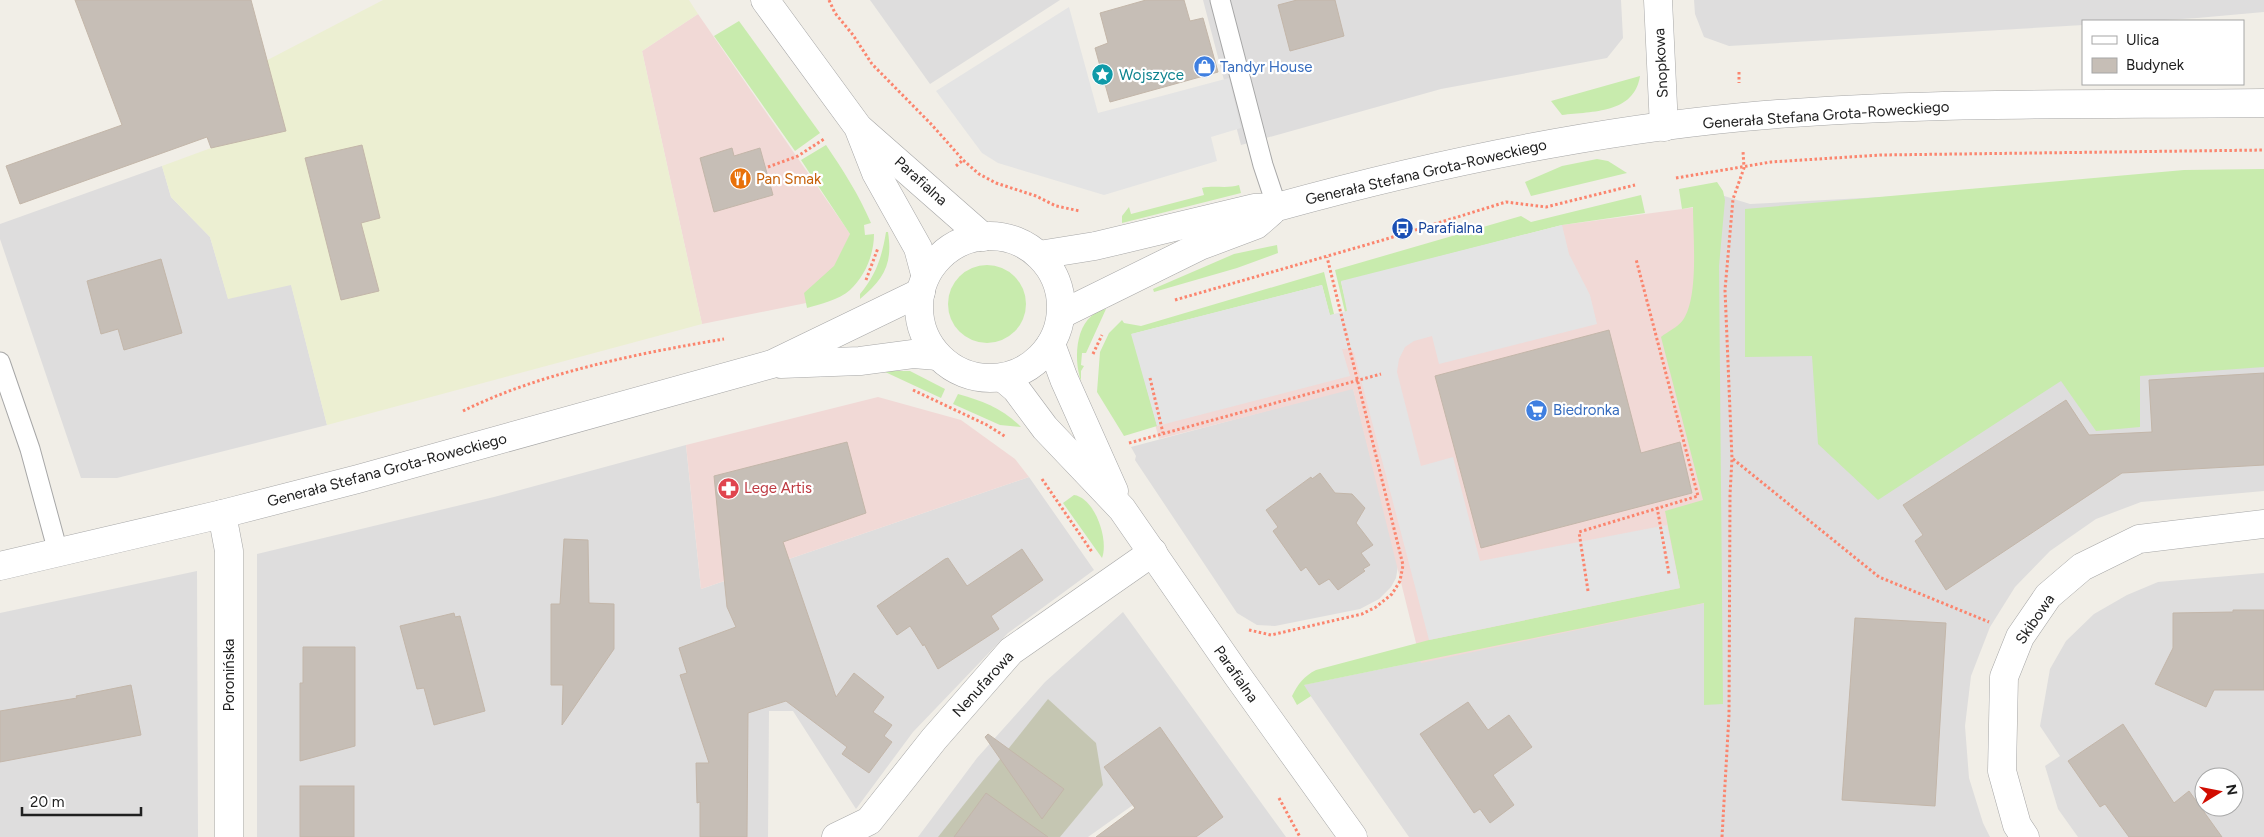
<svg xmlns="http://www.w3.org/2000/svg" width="2264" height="837" font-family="Figtree,sans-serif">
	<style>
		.residential { fill: #dedddd; fill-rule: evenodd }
		.commercial { fill: #f1d9d6 }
		.construction { fill: #c5c6b2 }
		.farmland { fill: #ecefd2 }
		.grass { fill: #c8ebad }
		.parking { fill: #e4e4e4 }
		.building { fill: #c6beb6; stroke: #c3b6a9 }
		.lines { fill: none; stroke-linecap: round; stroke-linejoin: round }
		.service-casing { stroke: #a7a7a7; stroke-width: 21 }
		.minor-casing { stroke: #a7a7a7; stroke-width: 29 }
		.tertiary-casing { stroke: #a7a7a7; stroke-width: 29 }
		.path { stroke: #fb856e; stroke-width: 3; stroke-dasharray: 2.5 2.5; stroke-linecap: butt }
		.service { stroke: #fff; stroke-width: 19 }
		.minor { stroke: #fff; stroke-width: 28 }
		.tertiary { stroke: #fff; stroke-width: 28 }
		.labels { text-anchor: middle; stroke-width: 4.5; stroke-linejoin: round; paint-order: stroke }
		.street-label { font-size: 15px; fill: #202020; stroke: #fff }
		.shop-label { font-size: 15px; fill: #366cbe; stroke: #fff; text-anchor: start }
		.culture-label { font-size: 15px; fill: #0d838f; stroke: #fff; text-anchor: start }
		.food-label { font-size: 15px; fill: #c56008; stroke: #fff; text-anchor: start }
		.transit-label { font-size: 15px; fill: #164399; stroke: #fff; text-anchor: start }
		.health-label { font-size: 15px; fill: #be3a42; stroke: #fff; text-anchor: start }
	</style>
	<rect width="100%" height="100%" fill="#f1eee7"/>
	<g class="residential">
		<path d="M870,0H1060L930,84Z"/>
		<path d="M1203,0H1621L1623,38L1607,58L1441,89L1241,145Z"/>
		<path d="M1694,0H2264V12L2197,18L2148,21H2083V25L1729,46L1704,37L1695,14Z"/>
		<path d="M162,166L171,197L210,237L228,298L291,284L327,425L117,478H81L0,239V224Z"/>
		<path d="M2264,177V491L2141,502L2096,519L2050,551L2015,587L1990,627L1971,676L1965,726L1969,778L1983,823L1990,837H1409L1303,685L1704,603L1705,190L1750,204Z"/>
		<path d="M1353,388L1398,566L1396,578L1391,587L1379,599L1360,609L1275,626L1257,625L1237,613L1135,460L1136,456L1131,447Z"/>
		<path d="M686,445L701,589L1029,477L1094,570L1008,633L913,732L856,809L793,711H769L768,837H257V554L494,497Z"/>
		<path d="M197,571L198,837H0V613Z"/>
		<path d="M2264,573V837H2078L2058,809L2045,766L2060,756L2040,726L2050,669L2066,641L2094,614L2127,595L2158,582ZM2204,777H2234V807H2204Z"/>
		<path d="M1123,612L1286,837H1157L1133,805L1088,837H918L977,758L1045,682Z"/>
	</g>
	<g class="commercial">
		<path d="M698,14L855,241L806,303L702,324L642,51Z"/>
		<path d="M1705,206V603L1421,663L1353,389L1159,439L1131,334L1331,315L1348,311L1562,225Z"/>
		<path d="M878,397L961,420L1015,459L1029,477L701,589L686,445Z"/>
	</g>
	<path class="construction" d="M1048,699L1096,743L1103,785L1060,837H938Z"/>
	<path class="farmland" d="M383,0H689L698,14L642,51L702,324L327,425L291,285L228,299L210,237L171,197L162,166L211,148L194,98Z"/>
	<g class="grass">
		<path d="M739,21L820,133L795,151L714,36Z"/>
		<path d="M1640,76C1634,114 1593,111 1562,115L1551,101Z"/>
		<path d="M826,145C843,170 859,195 871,223L864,225L865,235L874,234C874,255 865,276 850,290C839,300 820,304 807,308L804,293L834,266L850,234L801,160Z"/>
		<path d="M1597,159L1608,161L1627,173L1531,196L1525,182L1562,166Z"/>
		<path d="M2264,169V367L2140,376V427L2096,431L2061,381L1878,500L1818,444L1812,356L1745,357V209L2184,170Z"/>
		<path d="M1717,182L1723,191L1725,200L1719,266L1723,704L1704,705V603L1304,685L1311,696L1297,705L1292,696C1298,684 1304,676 1316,670L1429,640L1680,588L1665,511L1703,500L1661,337C1667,332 1678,327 1683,320C1699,297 1693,236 1693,207L1682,209L1679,189Z"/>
		<path d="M1239,185L1241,193L1122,223V216L1129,207L1131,214L1204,195L1202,188C1214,185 1227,189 1239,185Z"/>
		<path d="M1641,195L1645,213L1562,225L1341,282L1348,311L1345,312L1335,270L1521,216L1531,222Z"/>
		<path d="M886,232H888C893,264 884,279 860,299V294C876,275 882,257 886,232Z"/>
		<path d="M1277,245L1278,253L1237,268L1154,292L1153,289L1234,254Z"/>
		<circle cx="987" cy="304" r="39"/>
		<path d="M1324,272L1334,314L1330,316L1322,285L1132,334L1157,426L1124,436L1097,392L1100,352L1109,333L1122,320L1124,323L1141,326Z"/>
		<path d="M1106,309L1086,353H1082L1081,365L1084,366L1081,371V381C1073,358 1075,315 1106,309Z"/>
		<path d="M883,371H910L945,389L941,398Z"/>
		<path d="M958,394C983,401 1002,408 1021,427L1000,425L953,404Z"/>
		<path d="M1074,495C1095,498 1109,540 1102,558L1063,503Z"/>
	</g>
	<g class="parking">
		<path d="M1069,7L1098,113L1229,78L1241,128L1211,137L1217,161L1104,195L998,163L982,153L936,91Z"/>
		<path d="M1562,225L1569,254L1590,295L1597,324L1439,364L1432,336L1414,341L1405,347L1399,359L1397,372L1421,466L1453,457L1480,561L1667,525L1680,588L1429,640L1354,353L1351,349H1342L1350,376L1157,426L1131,334L1322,285L1330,315L1347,311L1341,281Z"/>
	</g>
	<g class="building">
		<path d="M75,0H251L286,131L211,148L207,137L20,204L6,166L122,125Z"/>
		<path d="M1146,0H1184L1190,21L1203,18L1218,72L1110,102L1095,48L1108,43L1100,13Z"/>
		<path d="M1297,0H1335L1344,36L1290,51L1278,5Z"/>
		<path d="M362,145L380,218L361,223L379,291L341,300L305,158Z"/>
		<path d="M732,148L734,156L760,148L773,195L714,212L700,158Z"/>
		<path d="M161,259L182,333L124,350L118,329L101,334L87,281Z"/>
		<path d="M1609,330L1641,453L1680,442L1692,493L1481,548L1435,376Z"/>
		<path d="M2264,373V465L2122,473L1946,590L1915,541L1923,535L1903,505L2066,400L2089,435L2152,432L2149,380Z"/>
		<path d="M847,442L866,513L783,542L836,697L854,673L884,697L873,712L892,725L884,736L892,742L869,773L842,754L847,747L786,701L748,713L747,837H700V802L697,803L696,763H709L680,675L687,673L679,648L736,627L727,607L714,476Z"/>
		<path d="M1320,473L1335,493L1352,494L1365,508L1356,523L1373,545L1361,553L1370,565L1363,569L1365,571L1338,590L1329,579L1319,585L1306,567L1301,571L1273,531L1278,527L1266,510L1311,477L1312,479Z"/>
		<path d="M564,539L588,540L589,603L614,604V649L562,725L563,685H551V604H560Z"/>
		<path d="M1022,549L1043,580L991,616L999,629L938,669L924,644L923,646L910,626L897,635L877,606L945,559L948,558L967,586Z"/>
		<path d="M2233,610H2264V690H2214L2206,707L2155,684L2173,648V613L2233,612Z"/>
		<path d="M454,613L455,617L460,616L485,711L434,725L424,688L417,689L400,626Z"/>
		<path d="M1855,618L1946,623L1935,806L1842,800Z"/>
		<path d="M303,647H355V746L300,761V683H303Z"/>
		<path d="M131,685L141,735L0,762V711L77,698L76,696Z"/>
		<path d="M1468,702L1488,730L1509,715L1532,747L1493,775L1514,805L1490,823L1480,809L1474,813L1420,734Z"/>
		<path d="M2123,724L2174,803L2189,791L2222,837H2129L2105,804L2100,807L2068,761Z"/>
		<path d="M1160,727L1223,817L1196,837H1096L1135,808L1104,767Z"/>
		<path d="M988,734L1064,789L1042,819L985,737Z"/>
		<rect x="300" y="786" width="54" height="51"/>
		<path d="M986,793L1048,837H954Z"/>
	</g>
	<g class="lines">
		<defs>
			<g id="service">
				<path d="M1220,0L1263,165L1277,207"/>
				<path d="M0,362L30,449L58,552"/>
			</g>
			<g id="minor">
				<path d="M1658,0L1664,127"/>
				<path d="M222,514L229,551V837"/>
				<path d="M836,837L869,821L934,739L1011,651L1153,552"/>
				<path d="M2025,837L2017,825L2002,771L2004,677L2020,637L2048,596L2082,567L2139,539L2264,524"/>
			</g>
			<g id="tertiary">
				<path d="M765,0L858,127L876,173L918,248L925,274"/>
				<path d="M860,129L983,237"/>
				<circle cx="990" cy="307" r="71"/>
				<path d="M1039,255L1095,246L1254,208L1277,207C1429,165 1586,132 1743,117C1916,101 2091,105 2264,103"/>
				<path d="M1062,314L1200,246L1256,225L1271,212"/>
				<path d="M1051,344L1064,379L1114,491"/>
				<path d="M781,364L860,361L913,354L938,356"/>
				<path d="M1003,378L1016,389L1045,428L1122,509L1237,675L1353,837"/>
				<path d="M0,566L222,514L358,479L772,364L921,292"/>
			</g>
		</defs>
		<use href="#service" class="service-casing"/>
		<use href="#minor" class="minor-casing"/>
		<use href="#tertiary" class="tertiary-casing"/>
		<g class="path">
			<path d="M829,0L835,13L853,35L872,64L932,125L963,160L979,174L996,183L1036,196L1056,206L1080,211"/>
			<path d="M1739,72V83"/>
			<path d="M956,166L963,160"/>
			<path d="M768,167L798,156L824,139"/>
			<path d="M1676,178L1771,162L1881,155L2264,150"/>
			<path d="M866,280L878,248"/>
			<path d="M1175,300L1383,240L1506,202L1546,207L1635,185"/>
			<path d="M1093,354L1102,335"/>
			<path d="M1150,378L1163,433"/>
			<path d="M913,390L987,425L1006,437"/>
			<path d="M463,411C539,373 640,353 724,339"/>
			<path d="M1129,443L1381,374"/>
			<path d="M1733,459L1879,577L1989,622"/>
			<path d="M1042,479L1092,552"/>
			<path d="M1657,507L1669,574"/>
			<path d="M1588,591L1579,532L1698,496L1636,259"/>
			<path d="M1249,630L1271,635L1362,614L1376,607L1392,594L1400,581L1403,565L1327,257"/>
			<path d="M1279,798L1300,837"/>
			<path d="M1722,837L1729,715L1730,494L1732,459L1725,290L1733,199L1744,168L1743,151"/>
		</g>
		<use href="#service" class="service"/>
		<use href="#minor" class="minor"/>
		<use href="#tertiary" class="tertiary"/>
	</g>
	<defs>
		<symbol id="shop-disc" viewBox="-11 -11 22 22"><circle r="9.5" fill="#3f7fe0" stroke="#fff"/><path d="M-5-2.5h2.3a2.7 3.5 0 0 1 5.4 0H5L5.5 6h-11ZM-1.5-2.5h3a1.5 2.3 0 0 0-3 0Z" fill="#fff"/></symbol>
		<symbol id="sight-disc" viewBox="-11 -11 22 22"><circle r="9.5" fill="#0f9aa8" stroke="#fff"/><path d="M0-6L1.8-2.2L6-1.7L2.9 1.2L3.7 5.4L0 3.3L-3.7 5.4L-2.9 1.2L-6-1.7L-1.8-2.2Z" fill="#fff"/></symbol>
		<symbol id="restaurant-disc" viewBox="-11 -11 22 22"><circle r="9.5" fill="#e8710a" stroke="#fff"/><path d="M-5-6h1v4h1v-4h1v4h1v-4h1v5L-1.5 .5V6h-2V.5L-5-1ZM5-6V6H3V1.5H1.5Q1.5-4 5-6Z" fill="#fff"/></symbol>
		<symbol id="bus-disc" viewBox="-11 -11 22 22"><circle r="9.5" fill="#1a4fb4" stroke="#fff"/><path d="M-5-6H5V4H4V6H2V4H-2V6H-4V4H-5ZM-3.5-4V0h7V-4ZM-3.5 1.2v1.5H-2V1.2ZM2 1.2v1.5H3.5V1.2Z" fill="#fff"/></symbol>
		<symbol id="supermarket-disc" viewBox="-11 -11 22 22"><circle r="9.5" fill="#3f7fe0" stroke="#fff"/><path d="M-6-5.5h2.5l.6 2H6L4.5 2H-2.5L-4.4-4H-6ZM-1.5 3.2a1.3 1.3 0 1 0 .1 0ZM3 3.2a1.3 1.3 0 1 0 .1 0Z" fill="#fff"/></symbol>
		<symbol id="pharmacy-disc" viewBox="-11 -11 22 22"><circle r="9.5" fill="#e0444e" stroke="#fff"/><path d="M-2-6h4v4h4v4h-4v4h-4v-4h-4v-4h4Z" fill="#fff"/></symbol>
	</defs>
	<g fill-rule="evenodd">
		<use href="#shop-disc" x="1192" y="54" width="25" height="25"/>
		<use href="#sight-disc" x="1090" y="62" width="25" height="25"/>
		<use href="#restaurant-disc" x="728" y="166" width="25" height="25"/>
		<use href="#bus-disc" x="1390" y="216" width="25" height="25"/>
		<use href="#supermarket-disc" x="1524" y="398" width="25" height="25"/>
		<use href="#pharmacy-disc" x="716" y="476" width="25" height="25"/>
	</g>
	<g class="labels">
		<g class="street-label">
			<text transform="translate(1661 63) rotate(-93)" y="5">Snopkowa</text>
			<text transform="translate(1826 115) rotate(-4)" y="5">Generała Stefana Grota-Roweckiego</text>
			<text transform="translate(1426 172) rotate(-13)" y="5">Generała Stefana Grota-Roweckiego</text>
			<text transform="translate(921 181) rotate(42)" y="5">Parafialna</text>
			<text transform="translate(387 470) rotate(-15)" y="5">Generała Stefana Grota-Roweckiego</text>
			<text transform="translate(2035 619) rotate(-56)" y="5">Skibowa</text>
			<text transform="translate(1236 674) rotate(55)" y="5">Parafialna</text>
			<text transform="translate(229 675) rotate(-90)" y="5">Poronińska</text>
			<text transform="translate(983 684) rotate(-48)" y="5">Nenufarowa</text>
		</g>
		<g class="shop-label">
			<text x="1220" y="72">Tandyr House</text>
			<text x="1553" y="415">Biedronka</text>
		</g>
		<g class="culture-label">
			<text x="1119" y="80">Wojszyce</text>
		</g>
		<g class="food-label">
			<text x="756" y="184">Pan Smak</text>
		</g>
		<g class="transit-label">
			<text x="1418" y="233">Parafialna</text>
		</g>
		<g class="health-label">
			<text x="744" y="493">Lege Artis</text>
		</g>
	</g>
	<rect x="2082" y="20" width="162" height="65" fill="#ffffff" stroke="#a6a6a6"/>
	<rect x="2092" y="36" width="25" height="8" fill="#ffffff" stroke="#a6a6a6"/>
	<text x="2126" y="45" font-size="15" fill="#202020">Ulica</text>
	<rect x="2092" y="58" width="25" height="15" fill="#c6beb6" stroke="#a6a6a6"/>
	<text x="2126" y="70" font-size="15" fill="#202020">Budynek</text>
	<g transform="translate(2219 792) rotate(80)"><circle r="24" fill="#ffffff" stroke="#a6a6a6"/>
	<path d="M0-4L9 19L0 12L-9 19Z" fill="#d10c00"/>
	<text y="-8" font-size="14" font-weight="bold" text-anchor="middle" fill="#202020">N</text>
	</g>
	<path d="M22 807v8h119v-8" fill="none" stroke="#202020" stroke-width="2.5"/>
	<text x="30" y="807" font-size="15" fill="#202020" stroke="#ffffff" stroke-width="4" paint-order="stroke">20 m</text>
</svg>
